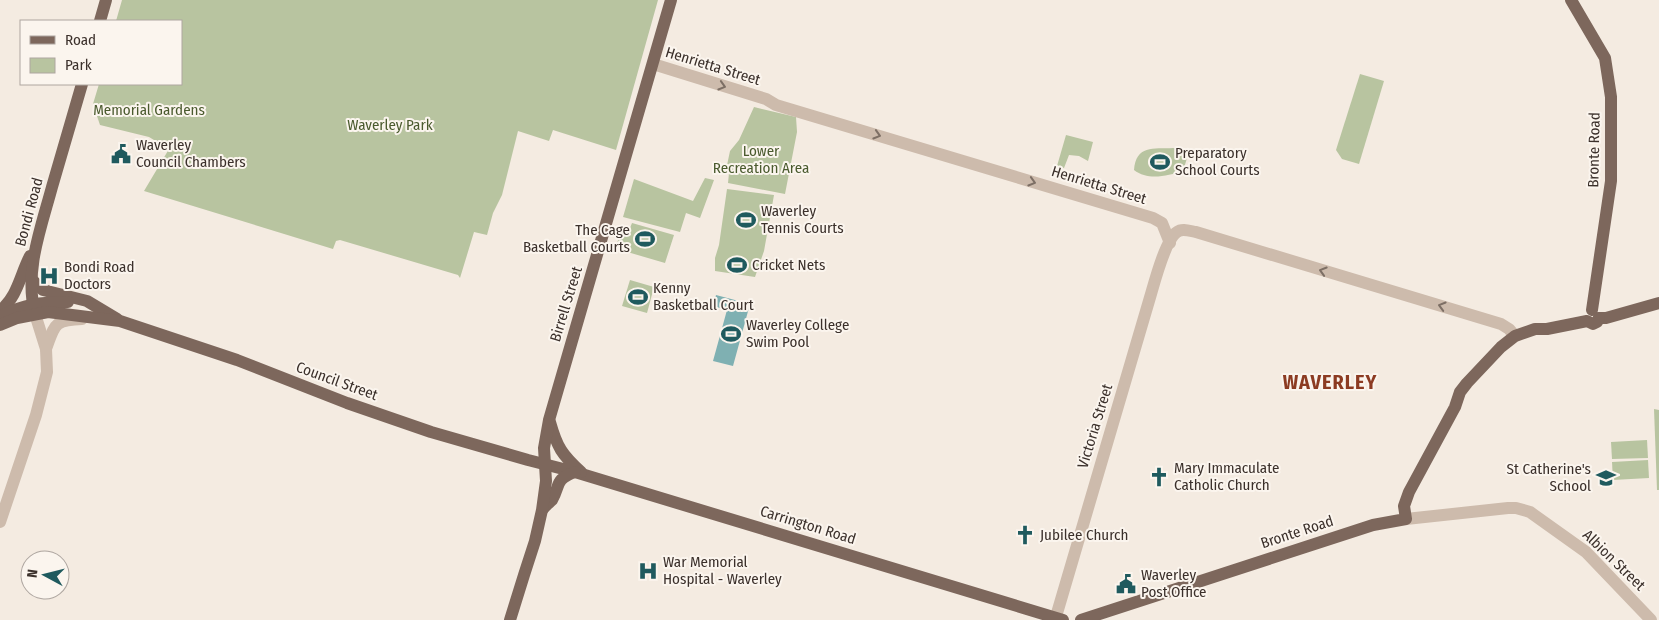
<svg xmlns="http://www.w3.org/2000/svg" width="1659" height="620" font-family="'Fira Sans Condensed',sans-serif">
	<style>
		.green { fill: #b8c4a0 }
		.water { fill: #7fb0b2 }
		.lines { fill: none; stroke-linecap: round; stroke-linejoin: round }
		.minor { stroke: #cdbbac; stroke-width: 12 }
		.major { stroke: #7d675c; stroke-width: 12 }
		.oneway { stroke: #7d6f65 }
		.labels { text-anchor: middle; stroke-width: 4; stroke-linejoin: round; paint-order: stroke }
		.street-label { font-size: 15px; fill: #3b302b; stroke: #fbf5ee }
		.park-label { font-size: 15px; fill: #4a5a2e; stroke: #fbf5ee }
		.poi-label { font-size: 15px; fill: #3b302b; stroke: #fbf5ee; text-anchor: start }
		.district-label { font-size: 20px; font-weight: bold; letter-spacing: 1px; fill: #8c3b22; stroke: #fbf5ee }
	</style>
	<rect width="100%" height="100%" fill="#f4ebe1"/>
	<g class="green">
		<path d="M122,0H658L616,150L553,130L549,141L518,131L502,195L493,213L487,235L474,232L460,278L458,275L340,240L336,241L333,249L144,191L169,149L149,137L100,125L93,104L99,84H181V21H116Z"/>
		<path d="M1360,74L1384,81L1359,164L1342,159L1336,150Z"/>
		<path d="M754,107L796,117L797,132L785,194L728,183L729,173L726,170L730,151L739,140Z"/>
		<path d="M1066,135L1093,142L1088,161L1079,156L1069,155L1064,168L1057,166Z"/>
		<path d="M1173,148L1183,149L1188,155L1183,171C1167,176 1148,181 1134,170C1136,145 1153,149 1173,148Z"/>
		<path d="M705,178L714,180L700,218L686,213L680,232L623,217L634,179L693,201Z"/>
		<path d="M727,189L774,195L764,251L755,277L715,271V258L719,245Z"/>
		<path d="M632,223L674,235L665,263L624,251L625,246L617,244L622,226L630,228Z"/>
		<path d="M630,280L654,287L647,313L622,306Z"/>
		<path d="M1654,409L1659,410V490H1657Z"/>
		<path d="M1647,440L1648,458L1612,459L1611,442Z"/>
		<path d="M1648,460L1649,478L1613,480L1612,462Z"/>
	</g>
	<path class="water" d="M716,295L750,304L733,366L713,361L727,310L713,306Z"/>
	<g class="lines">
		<g class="minor">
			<path d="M653,64L766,99L776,105L1153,218L1162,223L1170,243"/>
			<path d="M46,349C55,325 53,320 82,319"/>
			<path d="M1406,519L1508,508H1516L1530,512L1586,552L1651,620"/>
			<path d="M0,522L36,415L47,372L46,349L35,314"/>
			<path d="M1055,620L1151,294C1155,280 1166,239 1177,232C1182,228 1190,231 1196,232L1501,324L1509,329L1515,336"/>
		</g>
		<g class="major">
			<path d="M1571,0L1605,58L1611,97V181L1592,310"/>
			<path d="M100,21L106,0"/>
			<path d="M31,279L43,290L87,301L117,319"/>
			<path d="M0,311C18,296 20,275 30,256"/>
			<path d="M35,314C24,271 41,228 52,187C62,152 72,118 82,84"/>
			<path d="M0,317C23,304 41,302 68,302"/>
			<path d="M1599,318H1606L1659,303"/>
			<path d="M0,325L17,318L48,312L120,321L237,360L347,403L431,432L528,460L575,472L1063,620"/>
			<path d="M550,422C557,447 562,455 581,472"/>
			<path d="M543,509C545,506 549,503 552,500C561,484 554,480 575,472"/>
			<path d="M510,620L524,575L535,541L542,510L546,481L544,448L549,420L671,0"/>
			<path d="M1081,620L1373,525L1406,519L1404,506L1409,492L1455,407L1460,392L1467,383L1501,347L1515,336L1535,329H1547L1587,321L1593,324L1597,322L1599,318"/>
		</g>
	</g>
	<defs><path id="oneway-chevron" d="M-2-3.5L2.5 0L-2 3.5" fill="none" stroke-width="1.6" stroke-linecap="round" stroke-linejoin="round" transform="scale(1.25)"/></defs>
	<g class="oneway">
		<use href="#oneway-chevron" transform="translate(722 86) rotate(17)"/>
		<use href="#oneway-chevron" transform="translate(877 135) rotate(17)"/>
		<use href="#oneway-chevron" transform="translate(1032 182) rotate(17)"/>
		<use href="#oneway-chevron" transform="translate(1323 271) rotate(-163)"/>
		<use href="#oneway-chevron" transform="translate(1442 306) rotate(-164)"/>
	</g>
	<defs>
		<symbol id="civic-bare" viewBox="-9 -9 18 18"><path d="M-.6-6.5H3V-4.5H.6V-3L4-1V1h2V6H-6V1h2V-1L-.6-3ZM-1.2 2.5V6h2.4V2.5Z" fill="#1f5a5e" stroke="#fbf5ee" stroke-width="2.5" paint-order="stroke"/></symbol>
		<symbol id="stadium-bare" viewBox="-9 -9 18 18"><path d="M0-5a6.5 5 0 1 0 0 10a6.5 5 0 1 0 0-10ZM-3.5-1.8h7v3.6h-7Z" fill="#1f5a5e" stroke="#fbf5ee" stroke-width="2.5" paint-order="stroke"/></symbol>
		<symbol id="hospital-bare" viewBox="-9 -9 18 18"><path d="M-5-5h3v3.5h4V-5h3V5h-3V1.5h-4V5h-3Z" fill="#1f5a5e" stroke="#fbf5ee" stroke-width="2.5" paint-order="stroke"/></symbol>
		<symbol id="church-bare" viewBox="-9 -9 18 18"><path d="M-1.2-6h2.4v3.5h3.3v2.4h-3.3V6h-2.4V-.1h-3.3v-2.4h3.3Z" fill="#1f5a5e" stroke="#fbf5ee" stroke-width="2.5" paint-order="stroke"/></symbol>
		<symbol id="school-bare" viewBox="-9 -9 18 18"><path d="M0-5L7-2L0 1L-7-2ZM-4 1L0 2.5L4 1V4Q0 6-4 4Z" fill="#1f5a5e" stroke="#fbf5ee" stroke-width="2.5" paint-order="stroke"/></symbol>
	</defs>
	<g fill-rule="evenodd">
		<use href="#civic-bare" x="107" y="140" width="28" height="28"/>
		<use href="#stadium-bare" x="1146" y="148" width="28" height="28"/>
		<use href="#stadium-bare" x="732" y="206" width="28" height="28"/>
		<use href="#stadium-bare" x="631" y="225" width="28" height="28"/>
		<use href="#stadium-bare" x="723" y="251" width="28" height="28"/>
		<use href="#hospital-bare" x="35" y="262" width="28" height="28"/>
		<use href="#stadium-bare" x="624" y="283" width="28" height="28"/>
		<use href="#stadium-bare" x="717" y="320" width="28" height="28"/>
		<use href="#church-bare" x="1145" y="463" width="28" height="28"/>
		<use href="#school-bare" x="1592" y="464" width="28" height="28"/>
		<use href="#church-bare" x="1011" y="521" width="28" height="28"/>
		<use href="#hospital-bare" x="634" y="557" width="28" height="28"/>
		<use href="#civic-bare" x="1112" y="570" width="28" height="28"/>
	</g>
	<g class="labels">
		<g class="street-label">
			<text transform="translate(713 66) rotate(17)" y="5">Henrietta Street</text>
			<text transform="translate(1594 150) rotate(-89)" y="5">Bronte Road</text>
			<text transform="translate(1099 185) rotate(17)" y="5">Henrietta Street</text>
			<text transform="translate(29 212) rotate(-75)" y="5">Bondi Road</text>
			<text transform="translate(566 304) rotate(-73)" y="5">Birrell Street</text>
			<text transform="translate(337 381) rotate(20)" y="5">Council Street</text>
			<text transform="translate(1095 426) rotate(-73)" y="5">Victoria Street</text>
			<text transform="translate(808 525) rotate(17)" y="5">Carrington Road</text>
			<text transform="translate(1297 532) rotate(-18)" y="5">Bronte Road</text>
			<text transform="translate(1614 560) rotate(44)" y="5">Albion Street</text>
		</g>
		<g class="park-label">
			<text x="149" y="115">Memorial Gardens</text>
			<text x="390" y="130">Waverley Park</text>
			<text x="761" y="156">Lower<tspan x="761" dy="17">Recreation Area</tspan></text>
		</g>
		<g class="poi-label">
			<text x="136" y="150">Waverley<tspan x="136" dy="17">Council Chambers</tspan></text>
			<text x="1175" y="158">Preparatory<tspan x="1175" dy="17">School Courts</tspan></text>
			<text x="761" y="216">Waverley<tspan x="761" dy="17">Tennis Courts</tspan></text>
			<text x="630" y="235" text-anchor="end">The Cage<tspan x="630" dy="17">Basketball Courts</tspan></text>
			<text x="752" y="270">Cricket Nets</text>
			<text x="64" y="272">Bondi Road<tspan x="64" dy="17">Doctors</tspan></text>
			<text x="653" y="293">Kenny<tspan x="653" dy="17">Basketball Court</tspan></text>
			<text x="746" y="330">Waverley College<tspan x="746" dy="17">Swim Pool</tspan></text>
			<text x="1174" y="473">Mary Immaculate<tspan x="1174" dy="17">Catholic Church</tspan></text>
			<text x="1591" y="474" text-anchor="end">St Catherine's<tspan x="1591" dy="17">School</tspan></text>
			<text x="1040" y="540">Jubilee Church</text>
			<text x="663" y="567">War Memorial<tspan x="663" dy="17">Hospital - Waverley</tspan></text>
			<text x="1141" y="580">Waverley<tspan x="1141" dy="17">Post Office</tspan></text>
		</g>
		<g class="district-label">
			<text x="1330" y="389">WAVERLEY</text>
		</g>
	</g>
	<rect x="20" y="20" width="162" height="65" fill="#fbf5ee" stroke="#aea6a0"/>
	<rect x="30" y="36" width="25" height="8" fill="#7d675c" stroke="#aea6a0"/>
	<text x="65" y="45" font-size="15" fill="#3b302b">Road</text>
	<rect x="30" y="58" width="25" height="15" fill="#b8c4a0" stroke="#aea6a0"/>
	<text x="65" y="70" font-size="15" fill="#3b302b">Park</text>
	<g transform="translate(45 575) rotate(277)"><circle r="24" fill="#fbf5ee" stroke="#aea6a0"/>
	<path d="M0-4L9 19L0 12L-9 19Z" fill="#1f5a5e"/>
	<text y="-8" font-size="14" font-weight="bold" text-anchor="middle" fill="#3b302b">N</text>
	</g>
</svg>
